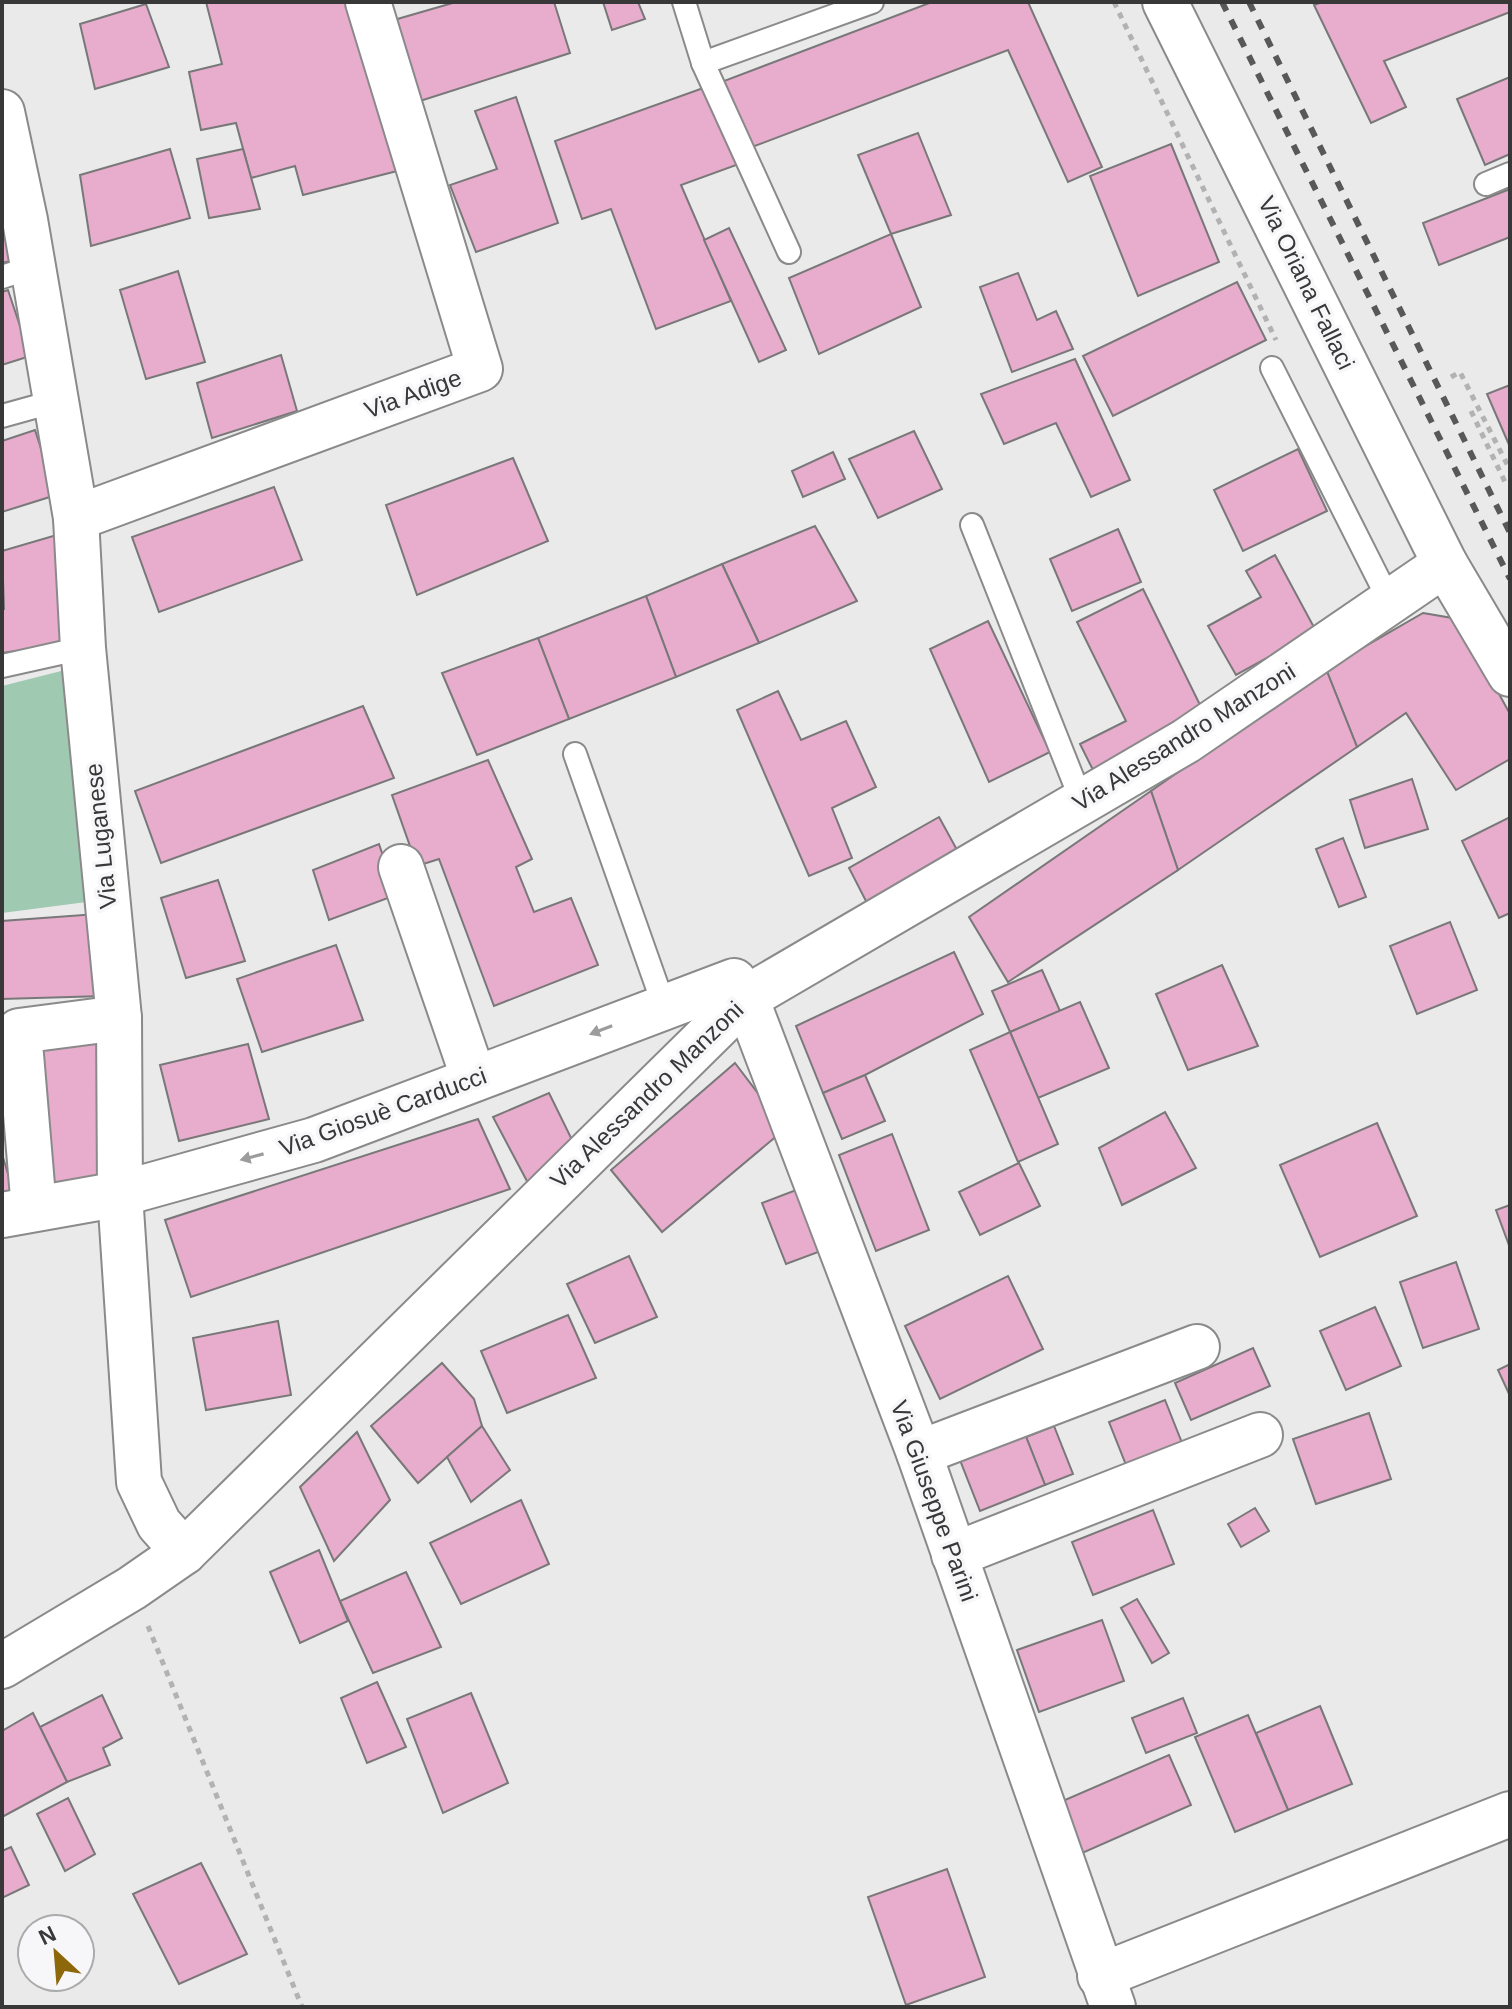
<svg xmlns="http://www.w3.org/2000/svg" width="1512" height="2009" font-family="Helvetica,sans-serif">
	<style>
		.green { fill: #a0c9b1 }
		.building { fill: #e8accc; stroke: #797879; stroke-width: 2 }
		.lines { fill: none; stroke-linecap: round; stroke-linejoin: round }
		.service-casing { stroke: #8a8a8b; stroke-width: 26 }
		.minor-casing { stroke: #8a8a8b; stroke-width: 48 }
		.path { stroke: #b2b2b3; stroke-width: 5; stroke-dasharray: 6 6; stroke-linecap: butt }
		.service { stroke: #fff; stroke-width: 22 }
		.minor { stroke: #fff; stroke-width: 44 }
		.rail { stroke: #585859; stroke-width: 6; stroke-dasharray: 10 10; stroke-linecap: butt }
		.oneway { fill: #9c9c9c }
		.labels { text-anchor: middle; stroke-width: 7; stroke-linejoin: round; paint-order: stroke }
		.street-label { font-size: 24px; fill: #383839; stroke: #f7f7f9 }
	</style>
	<rect width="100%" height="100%" fill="#eaeaeb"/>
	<path class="green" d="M69,669L94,901L2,913V686Z"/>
	<g class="building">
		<path d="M206,2H363L405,169L303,195L295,166L251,178L236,123L201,130L189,72L222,64Z"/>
		<path d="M456,2H554L570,53L420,101L394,20Z"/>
		<path d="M603,2H638L645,19L612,30Z"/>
		<path d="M932,2H1028L1102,167L1068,182L1008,50L752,147L724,81Z"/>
		<path d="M1322,2H1510V12L1384,61L1406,107L1371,123L1314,5Z"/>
		<path d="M146,4L169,67L95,89L80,24Z"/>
		<path d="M1510,77V154L1485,165L1457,99Z"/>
		<path d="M706,87L739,164L681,185L731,301L656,329L611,209L582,219L555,141Z"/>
		<path d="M516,97L558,223L476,252L450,185L497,169L475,111Z"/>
		<path d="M918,133L951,215L891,234L858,155Z"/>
		<path d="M1171,144L1219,262L1138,296L1090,176Z"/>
		<path d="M170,149L190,218L91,246L80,175Z"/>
		<path d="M243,149L260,209L209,218L197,159Z"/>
		<path d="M2,166L23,258L2,263Z"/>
		<path d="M1510,189V237L1439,265L1423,223Z"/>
		<path d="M729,228L786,350L759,362L704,240Z"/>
		<path d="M891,234L921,307L819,354L789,278Z"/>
		<path d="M178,271L205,362L146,379L120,290Z"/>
		<path d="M1018,273L1037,320L1056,311L1073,349L1012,372L980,287Z"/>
		<path d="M1237,282L1266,340L1113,416L1083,356Z"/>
		<path d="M8,290L30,356L2,365V292Z"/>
		<path d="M281,355L297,411L212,438L197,383Z"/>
		<path d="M1075,359L1130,480L1091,497L1056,423L1004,444L981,394Z"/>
		<path d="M1510,385V447L1487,394Z"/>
		<path d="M35,430L56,495L2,512V441Z"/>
		<path d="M914,431L942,489L878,518L849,459Z"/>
		<path d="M1298,449L1327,511L1243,551L1214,490Z"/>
		<path d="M833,452L845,479L803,497L792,471Z"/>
		<path d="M513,458L548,541L417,595L386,505Z"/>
		<path d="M274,487L302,560L159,612L132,537Z"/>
		<path d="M815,526L857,601L759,643L722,564Z"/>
		<path d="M1118,529L1141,582L1072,611L1050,559Z"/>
		<path d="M60,534L73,643L2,653V609H4L2,551Z"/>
		<path d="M1275,555L1316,631L1236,675L1208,626L1261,597L1246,571Z"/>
		<path d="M722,564L759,643L676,677L646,596Z"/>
		<path d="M1143,589L1205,715L1093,770L1080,744L1126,721L1077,622Z"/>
		<path d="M646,596L676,677L569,719L538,638Z"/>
		<path d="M1423,613L1458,619L1510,714V759L1456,790L1406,713L1357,747L1326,669Z"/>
		<path d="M988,621L1050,752L989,782L930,649Z"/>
		<path d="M538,638L569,719L477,755L442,673Z"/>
		<path d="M1326,669L1357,747L1178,870L1151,791Z"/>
		<path d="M778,691L801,740L846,721L876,787L832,808L852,858L809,876L737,710Z"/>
		<path d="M363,706L394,778L161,863L135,791Z"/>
		<path d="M488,760L532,859L516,867L534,912L571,898L598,965L494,1006L439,859L417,866L392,795Z"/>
		<path d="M1412,779L1428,829L1365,848L1350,800Z"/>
		<path d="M1151,791L1178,870L1008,982L969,917Z"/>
		<path d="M939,817L962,859L869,907L849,868Z"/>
		<path d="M1510,817V913L1499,918L1462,841Z"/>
		<path d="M1343,838L1366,897L1339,907L1316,849Z"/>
		<path d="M379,844L396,895L329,920L313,870Z"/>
		<path d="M218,880L245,961L186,978L161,898Z"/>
		<path d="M97,914L104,996L2,999V921Z"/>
		<path d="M1450,922L1477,990L1417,1014L1390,946Z"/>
		<path d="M336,945L363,1020L262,1052L237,979Z"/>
		<path d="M954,952L983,1014L865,1075L823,1093L796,1026Z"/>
		<path d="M1222,965L1258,1046L1188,1070L1156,994Z"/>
		<path d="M1042,970L1060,1011L1010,1032L992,991Z"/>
		<path d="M1080,1002L1109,1068L1038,1098L1010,1032Z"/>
		<path d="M1010,1032L1058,1144L1018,1162L970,1050Z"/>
		<path d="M101,1039L118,1178L51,1185L34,1047Z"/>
		<path d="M248,1044L269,1119L179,1141L160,1065Z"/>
		<path d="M735,1063L785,1129L662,1232L611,1170Z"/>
		<path d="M865,1075L885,1121L842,1139L823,1093Z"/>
		<path d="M549,1093L579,1154L528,1183L493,1117Z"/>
		<path d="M1165,1112L1196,1168L1122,1205L1099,1148Z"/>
		<path d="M478,1119L510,1189L191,1297L165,1220Z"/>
		<path d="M1377,1123L1417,1216L1320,1257L1280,1165Z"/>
		<path d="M892,1134L929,1230L876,1251L839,1155Z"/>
		<path d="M2,1154L15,1197L2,1201Z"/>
		<path d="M1019,1163L1040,1206L980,1235L959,1192Z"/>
		<path d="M804,1187L829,1248L786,1264L762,1203Z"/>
		<path d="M1510,1205V1248L1496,1210Z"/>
		<path d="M629,1256L657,1317L595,1343L567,1284Z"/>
		<path d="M1456,1262L1479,1329L1423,1348L1400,1282Z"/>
		<path d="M1008,1276L1043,1349L940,1399L905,1326Z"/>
		<path d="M1375,1307L1401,1366L1346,1390L1320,1331Z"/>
		<path d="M568,1315L596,1378L507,1413L481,1351Z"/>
		<path d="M278,1321L291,1395L206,1410L193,1338Z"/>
		<path d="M1253,1348L1270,1386L1191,1420L1175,1383Z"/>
		<path d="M442,1363L474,1399L482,1426L418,1483L371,1426Z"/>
		<path d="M1510,1364V1396L1498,1370Z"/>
		<path d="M1165,1400L1186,1453L1130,1475L1109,1422Z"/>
		<path d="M1369,1413L1391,1479L1316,1504L1293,1439Z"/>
		<path d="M482,1426L510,1470L471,1502L447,1457Z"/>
		<path d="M1054,1426L1073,1474L1045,1485L1026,1437Z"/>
		<path d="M1023,1429L1045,1485L980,1511L958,1455Z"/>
		<path d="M357,1432L390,1500L334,1561L300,1487Z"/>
		<path d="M521,1500L549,1564L461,1604L430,1543Z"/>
		<path d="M1255,1508L1269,1531L1241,1547L1228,1524Z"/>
		<path d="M1153,1510L1174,1564L1093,1595L1072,1542Z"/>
		<path d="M319,1550L348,1621L300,1643L270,1572Z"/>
		<path d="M406,1572L441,1647L373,1673L340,1601Z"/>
		<path d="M1137,1599L1169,1653L1152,1663L1121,1608Z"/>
		<path d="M1102,1620L1124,1681L1039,1712L1017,1650Z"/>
		<path d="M377,1682L406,1747L367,1763L341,1698Z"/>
		<path d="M471,1693L508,1783L443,1813L407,1719Z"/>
		<path d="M102,1695L122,1738L103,1748L110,1765L67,1782L40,1727Z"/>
		<path d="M1183,1698L1197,1733L1146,1753L1132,1718Z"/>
		<path d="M1320,1706L1352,1784L1288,1810L1256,1733Z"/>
		<path d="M33,1713L67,1782L2,1817V1731Z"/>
		<path d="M1248,1715L1288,1810L1235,1832L1195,1737Z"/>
		<path d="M1169,1755L1191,1805L1080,1854L1058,1803Z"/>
		<path d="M68,1798L95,1854L65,1871L37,1814Z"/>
		<path d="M11,1847L29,1885L2,1898V1851Z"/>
		<path d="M201,1863L247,1954L179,1984L133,1894Z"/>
		<path d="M947,1869L985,1977L906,2005L868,1897Z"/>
	</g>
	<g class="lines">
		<defs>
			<g id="service">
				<path d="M684,2L703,63L789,252"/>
				<path d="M703,63L872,2"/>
				<path d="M1486,184L1510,174"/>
				<path d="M2,277L33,267"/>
				<path d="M1272,368L1390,602"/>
				<path d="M2,416L56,401"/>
				<path d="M972,525L1082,802"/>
				<path d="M2,666L83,648"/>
				<path d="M575,754L664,1006"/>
			</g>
			<g id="minor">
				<path d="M1165,2L1445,564L1510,674"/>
				<path d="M2,112L25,220L76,518L83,648L119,1018L120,1194L139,1482L159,1524L184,1552"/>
				<path d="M76,518L480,369L368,2"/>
				<path d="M401,867L474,1079"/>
				<path d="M34,1209L19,1031L119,1018"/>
				<path d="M2,1215L120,1194L314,1140L734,981L746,998L919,1453L1113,2007"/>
				<path d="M919,1453L1197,1347"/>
				<path d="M954,1555L1260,1435"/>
				<path d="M2,1666L132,1588L184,1552L746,998L1186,741L1445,564"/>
				<path d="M1100,1976L1510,1814"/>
			</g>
		</defs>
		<use href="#service" class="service-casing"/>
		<use href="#minor" class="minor-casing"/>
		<g class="path">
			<path d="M1114,2L1276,340"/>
			<path d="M1451,377L1460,372L1510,470"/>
			<path d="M1471,411L1505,482L1510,480"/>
			<path d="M148,1626L302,2007"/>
		</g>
		<use href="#service" class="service"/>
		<use href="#minor" class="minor"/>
		<g class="rail">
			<path d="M1222,2L1510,579"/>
			<path d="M1249,2L1510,533"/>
		</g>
	</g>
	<defs><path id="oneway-solid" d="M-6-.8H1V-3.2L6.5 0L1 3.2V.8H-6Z" transform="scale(2)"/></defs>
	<g class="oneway">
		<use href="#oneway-solid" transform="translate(601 1030) rotate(159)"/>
		<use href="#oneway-solid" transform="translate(252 1157) rotate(165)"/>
	</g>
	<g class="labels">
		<g class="street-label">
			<text transform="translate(1306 283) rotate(64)" y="8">Via Oriana Fallaci</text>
			<text transform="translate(413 394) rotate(-20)" y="8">Via Adige</text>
			<text transform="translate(1184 737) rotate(-32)" y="8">Via Alessandro Manzoni</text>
			<text transform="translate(101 836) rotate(-96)" y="8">Via Luganese</text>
			<text transform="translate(647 1095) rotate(-44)" y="8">Via Alessandro Manzoni</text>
			<text transform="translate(383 1112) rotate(-20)" y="8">Via Giosuè Carducci</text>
			<text transform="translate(934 1501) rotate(70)" y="8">Via Giuseppe Parini</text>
		</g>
	</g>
	<rect width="1512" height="2009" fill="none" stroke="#383839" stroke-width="8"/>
	<g transform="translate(56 1953) rotate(334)"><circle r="38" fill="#f7f7f9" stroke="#ababac" stroke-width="2"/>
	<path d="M0-6L14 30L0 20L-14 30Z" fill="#8d680a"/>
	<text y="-12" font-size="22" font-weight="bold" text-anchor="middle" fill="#383839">N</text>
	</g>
</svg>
